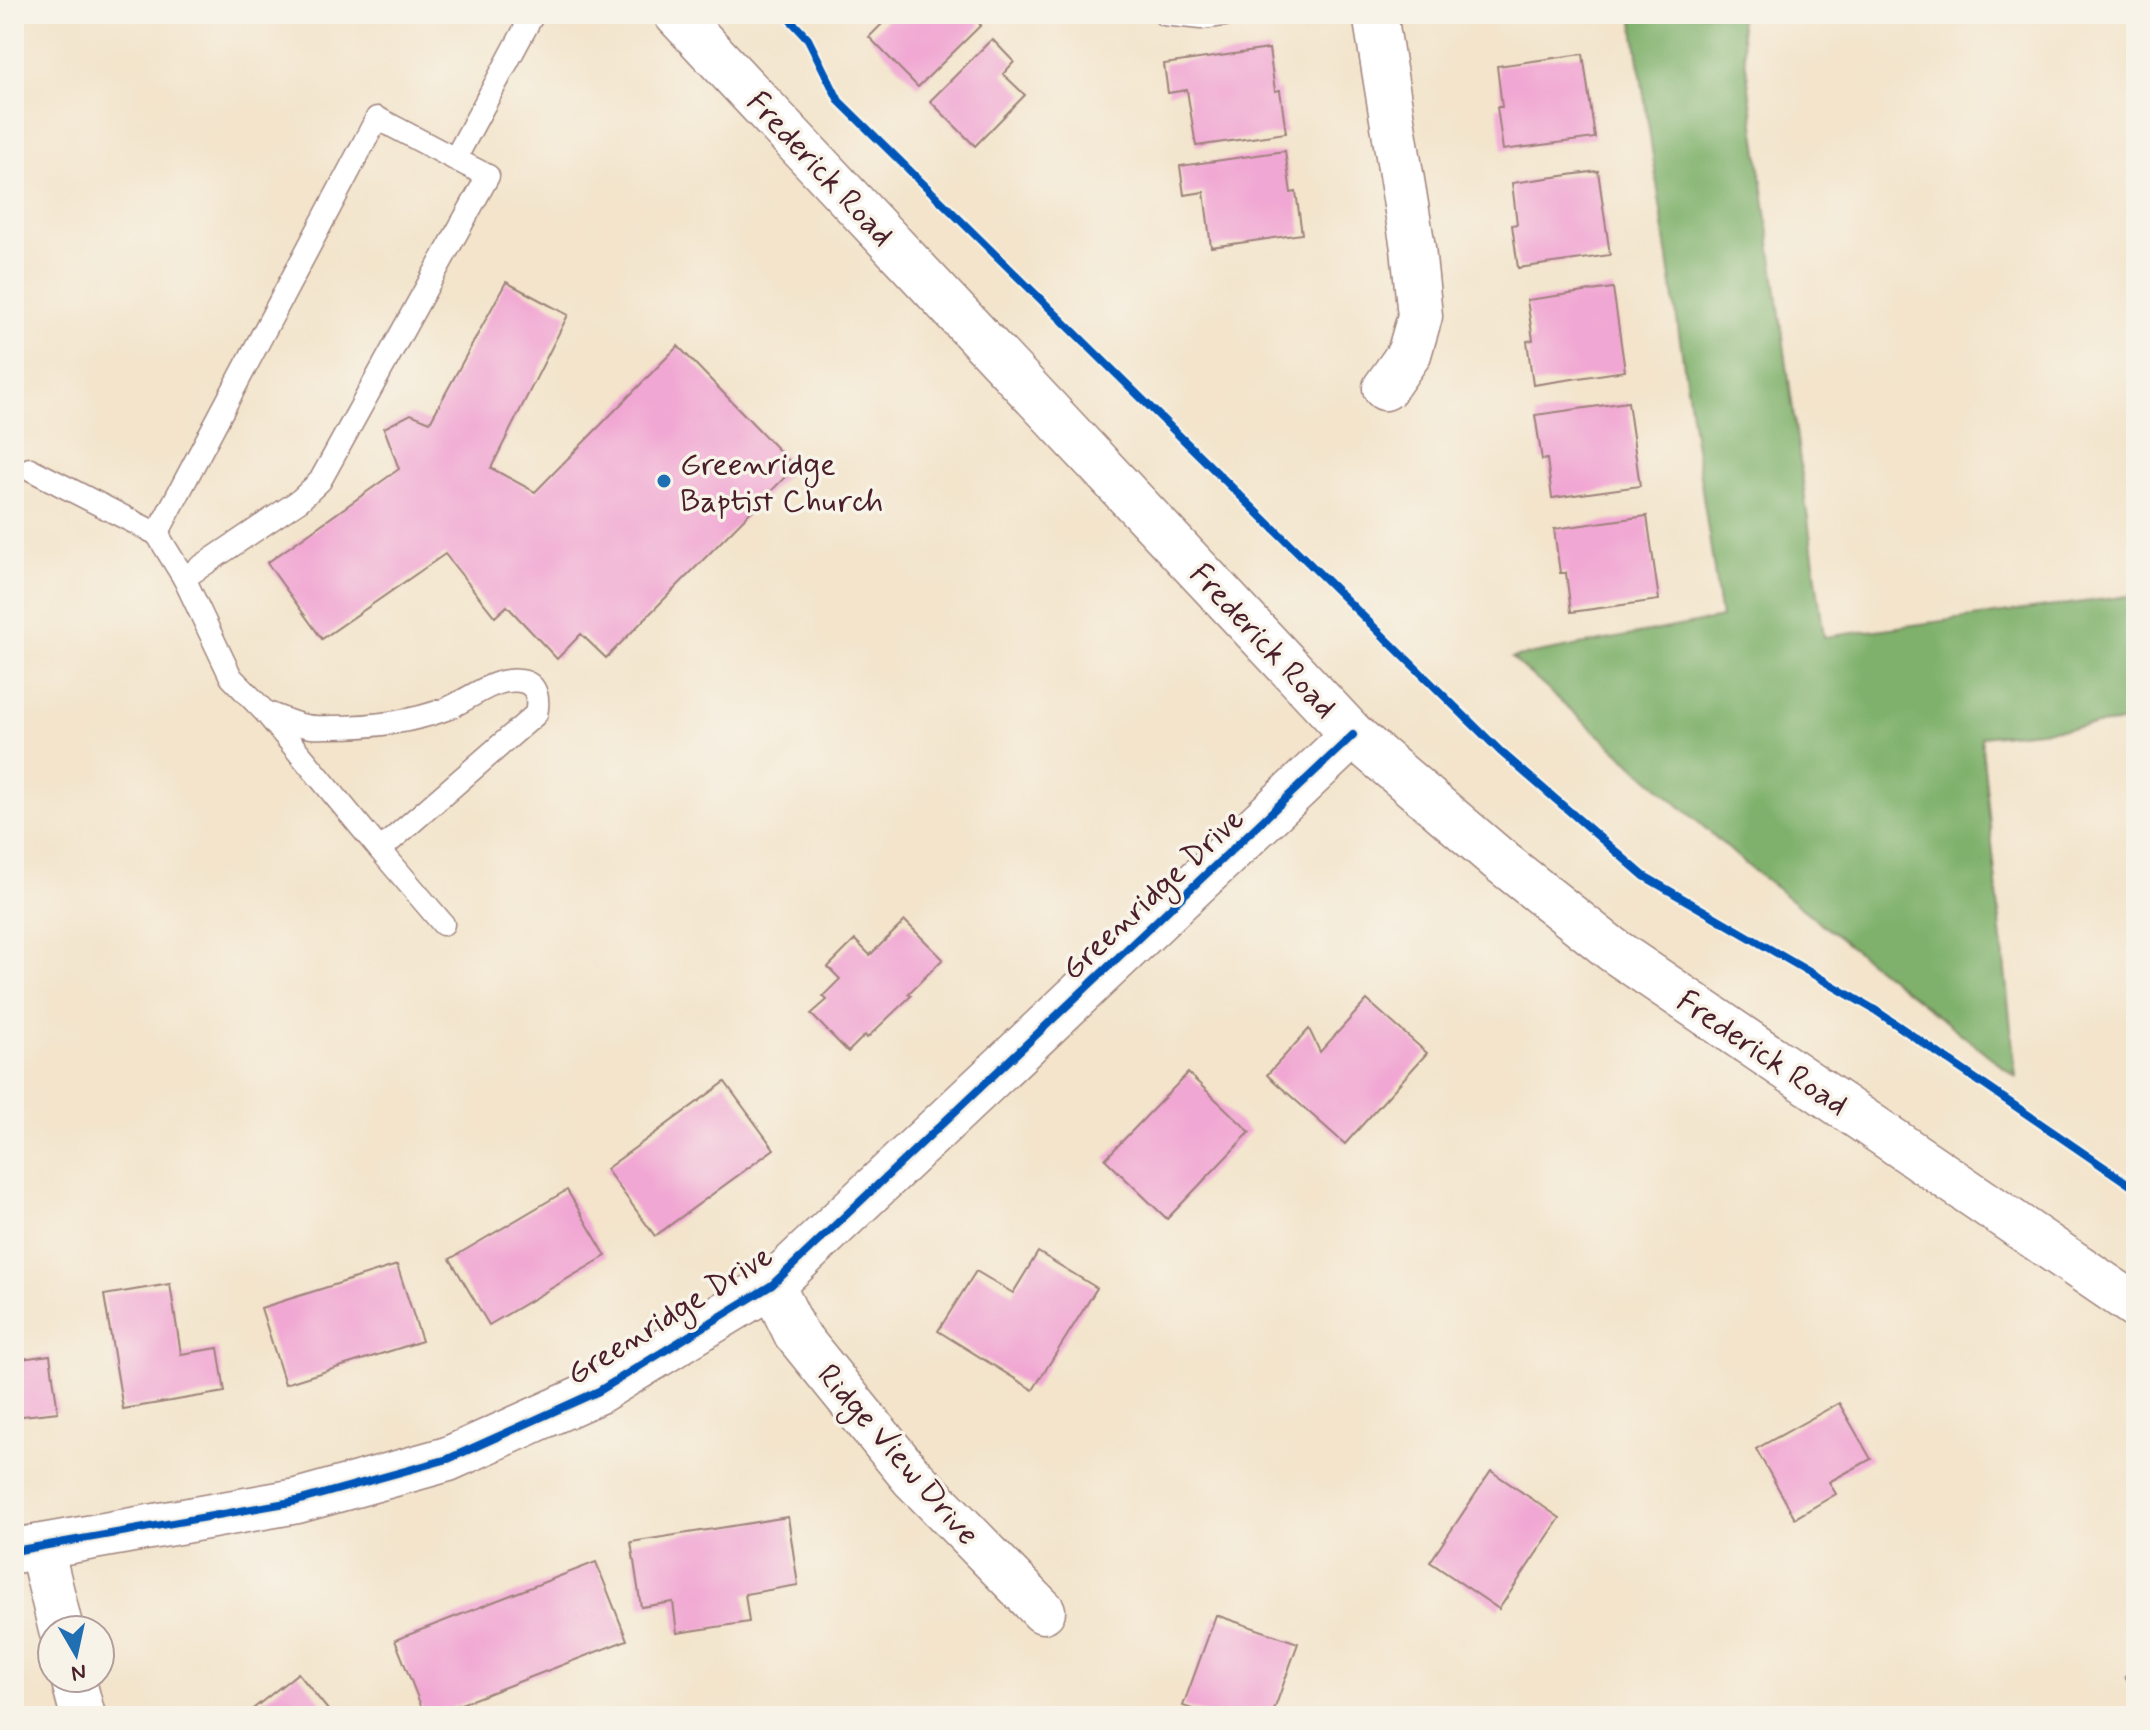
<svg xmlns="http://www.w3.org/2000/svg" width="2150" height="1730" font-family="Mynerve,sans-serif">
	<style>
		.forest { fill: #7fb16c; stroke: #64684c; stroke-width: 2 }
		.building { fill: #f1a7d3 }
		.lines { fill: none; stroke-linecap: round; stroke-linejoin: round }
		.lane-casing { stroke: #9e827b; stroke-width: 25 }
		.street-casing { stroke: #9e827b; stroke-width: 47 }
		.primary-casing { stroke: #9e827b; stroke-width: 47 }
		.lane { stroke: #fff; stroke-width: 22 }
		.street { stroke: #fff; stroke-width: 44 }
		.primary { stroke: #fff; stroke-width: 44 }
		.cycleway-casing { stroke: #f7f3e8; stroke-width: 13 }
		.cycleway { stroke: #0057b8; stroke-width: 8 }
		.poi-dot { fill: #1f6fb2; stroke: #f7f3e8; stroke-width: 3 }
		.labels { text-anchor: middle; stroke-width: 7; stroke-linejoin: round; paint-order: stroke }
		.street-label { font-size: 32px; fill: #4a1f2b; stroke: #f7f3e8 }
		.poi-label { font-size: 32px; fill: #4a1f2b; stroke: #f7f3e8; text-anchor: start }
	</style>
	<rect width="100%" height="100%" fill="#f7f3e8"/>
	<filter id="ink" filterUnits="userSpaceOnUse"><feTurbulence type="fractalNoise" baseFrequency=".0125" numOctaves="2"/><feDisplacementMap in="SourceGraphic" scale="16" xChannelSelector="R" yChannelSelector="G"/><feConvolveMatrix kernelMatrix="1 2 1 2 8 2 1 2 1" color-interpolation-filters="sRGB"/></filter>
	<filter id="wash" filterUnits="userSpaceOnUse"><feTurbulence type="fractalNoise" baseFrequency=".006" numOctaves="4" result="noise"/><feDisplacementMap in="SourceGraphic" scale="32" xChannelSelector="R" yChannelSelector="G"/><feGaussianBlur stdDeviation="1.8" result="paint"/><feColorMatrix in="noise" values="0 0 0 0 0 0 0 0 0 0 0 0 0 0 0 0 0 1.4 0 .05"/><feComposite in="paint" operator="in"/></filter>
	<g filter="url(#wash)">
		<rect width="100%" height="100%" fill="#f3e4cb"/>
		<path class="forest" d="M1632,14H1739L1824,637L2136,595V721L1981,737L2016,1077L1748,866L1512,658L1721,618Z"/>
		<g id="blocks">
			<g class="building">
				<path d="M892,14H970L981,25L918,87L869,37Z"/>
				<path d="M992,39L1014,62L1003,74L1025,95L975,146L930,101Z"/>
				<path d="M1269,49L1275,91L1280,90L1286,133L1196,146L1187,90L1168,93L1164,64Z"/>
				<path d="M1583,54L1595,138L1503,150L1497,107H1502L1497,66Z"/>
				<path d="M1285,151L1291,193L1296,192L1302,234L1211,247L1204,192L1184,195L1180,166Z"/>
				<path d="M1598,171L1610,255L1518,268L1512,225L1517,224L1512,183Z"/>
				<path d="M506,282L568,315L491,468L535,492L678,346L795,467L606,658L581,634L557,659L507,606L495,617L445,554L322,639L267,563L399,469L384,428L411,414L430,422Z"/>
				<path d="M1613,288L1625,371L1533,385L1527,341L1533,340L1527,300Z"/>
				<path d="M1628,402L1640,486L1552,498L1547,459L1542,460L1535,415Z"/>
				<path d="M1647,516L1659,600L1571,612L1566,573H1560L1554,529Z"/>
				<path d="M905,921L943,959L908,994L911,996L867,1038L865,1035L848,1052L811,1014L827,1000L823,996L840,979L828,967L855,940L870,955Z"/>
				<path d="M1367,1000L1427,1053L1345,1144L1267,1075L1309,1029L1320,1052Z"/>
				<path d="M1188,1073L1250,1132L1167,1219L1105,1159Z"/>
				<path d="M725,1082L774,1149L655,1236L606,1169Z"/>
				<path d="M567,1190L606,1256L489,1325L450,1259Z"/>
				<path d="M1038,1252L1097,1288L1033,1390L938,1331L976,1271L1013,1293Z"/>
				<path d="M397,1265L422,1341L285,1384L261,1308Z"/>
				<path d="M170,1284L181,1354L218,1348L225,1392L123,1409L104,1295Z"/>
				<path d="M50,1355L58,1412L14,1417V1360Z"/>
				<path d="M1839,1403L1871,1459L1829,1482L1836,1494L1795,1518L1756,1449Z"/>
				<path d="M1491,1471L1560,1518L1499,1609L1430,1562Z"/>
				<path d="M788,1517L798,1585L745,1594L749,1622L677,1633L673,1602L641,1607L631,1542Z"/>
				<path d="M596,1562L627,1640L430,1716H425L395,1640Z"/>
				<path d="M1216,1615L1298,1643L1272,1716H1213L1183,1706Z"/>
				<path d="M2136,1670V1694L2125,1677Z"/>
				<path d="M298,1673L333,1716H244Z"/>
			</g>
		</g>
	</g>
	<g filter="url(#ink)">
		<use href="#blocks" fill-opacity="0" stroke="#9e827b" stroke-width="2"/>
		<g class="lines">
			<defs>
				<g id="lane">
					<path d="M1164,14L1201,18L1230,14"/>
					<path d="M30,469L157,534L377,118L455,159L533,14"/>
					<path d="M157,534L184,578"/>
					<path d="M265,712C279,717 293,724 306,726C314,728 323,727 331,727C370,727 409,723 446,709C469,700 494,677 520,681C538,683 539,701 536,714L380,850L265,712L231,677L184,578L300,500L320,481L488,176L455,159"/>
					<path d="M380,850L443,924"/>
				</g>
				<g id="street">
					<path d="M1375,14L1413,248L1420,316L1409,354L1385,388"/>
					<path d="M772,1285L796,1334L912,1477L1043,1611"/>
					<path d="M41,1547L61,1630"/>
					<path d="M14,1551L297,1501L448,1459L599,1391L772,1285L1353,735"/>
					<path d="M73,1678L83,1716"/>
				</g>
				<path id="primary" d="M676,14L1353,735L1503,863L1613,950L2136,1306"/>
			</defs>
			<use href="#lane" class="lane-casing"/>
			<use href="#street" class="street-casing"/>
			<use href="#primary" class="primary-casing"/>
			<use href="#lane" class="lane"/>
			<use href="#street" class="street"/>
			<use href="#primary" class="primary"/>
			<defs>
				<g id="cycleway">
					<path d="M785,14L808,39L839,101L1500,751L1644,876L1875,1010L2136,1189"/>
					<path d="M14,1551L297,1501L448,1459L599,1391L772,1285L1353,735"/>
				</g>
			</defs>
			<use href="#cycleway" class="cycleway-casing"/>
			<use href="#cycleway" class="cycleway"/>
		</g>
	</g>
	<circle class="poi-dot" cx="664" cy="481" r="8"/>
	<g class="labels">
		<g class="street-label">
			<text transform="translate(821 168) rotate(47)" y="11">Frederick Road</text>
			<text transform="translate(1264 640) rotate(47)" y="11">Frederick Road</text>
			<text transform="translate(1152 893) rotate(-43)" y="11">Greenridge Drive</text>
			<text transform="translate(1763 1052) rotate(34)" y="11">Frederick Road</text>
			<text transform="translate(669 1314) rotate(-32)" y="11">Greenridge Drive</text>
			<text transform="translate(899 1454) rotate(49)" y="11">Ridge View Drive</text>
		</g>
		<g class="poi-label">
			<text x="680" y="474">Greenridge<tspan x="680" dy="37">Baptist Church</tspan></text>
		</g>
	</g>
	<rect width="2150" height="1730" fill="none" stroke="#f7f3e8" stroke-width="48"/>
	<g transform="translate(76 1654) rotate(171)"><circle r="38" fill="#f7f3e8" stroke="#b29e9c" stroke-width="2"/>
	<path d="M0-6L14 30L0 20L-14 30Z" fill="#1f6fb2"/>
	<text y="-12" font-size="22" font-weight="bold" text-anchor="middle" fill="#4a1f2b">N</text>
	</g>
</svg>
